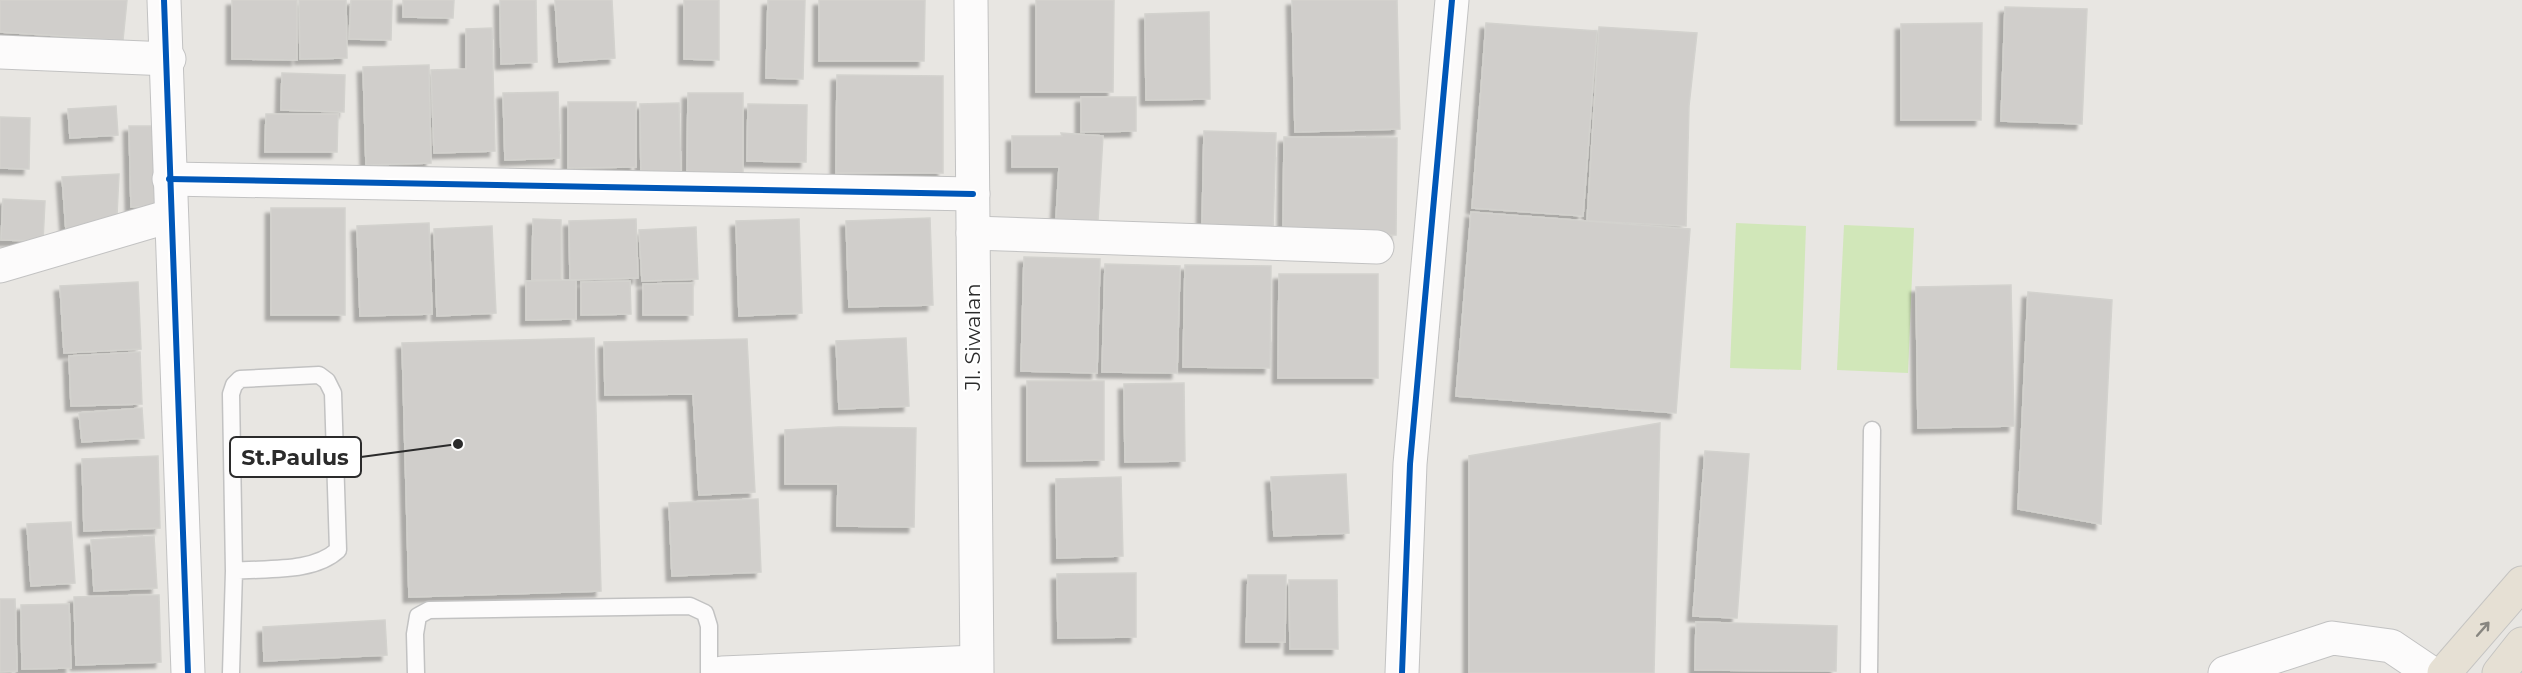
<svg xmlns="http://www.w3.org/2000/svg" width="2522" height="673" font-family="Montserrat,sans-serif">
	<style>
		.pitch { fill: #d1e7b9 }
		.building { fill: #d0cecb; stroke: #d3d2ce; stroke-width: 1.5; filter: url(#shadow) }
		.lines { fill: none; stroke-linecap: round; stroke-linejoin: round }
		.service-casing { stroke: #c2c2c2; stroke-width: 19 }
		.minor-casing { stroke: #c2c2c2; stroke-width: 35 }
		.tertiary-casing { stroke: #c2c2c2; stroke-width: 35 }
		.trunk-casing { stroke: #c5c4c2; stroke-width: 35 }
		.service { stroke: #fcfbfb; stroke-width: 16 }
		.minor { stroke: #fcfbfb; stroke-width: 33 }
		.tertiary { stroke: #fcfbfb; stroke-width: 33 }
		.trunk { stroke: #e6e0d4; stroke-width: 33 }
		.cycleway-casing { stroke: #fff; stroke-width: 10 }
		.cycleway { stroke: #0057b8; stroke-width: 6 }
		.oneway { stroke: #888680 }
		.labels { text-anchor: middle; stroke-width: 4.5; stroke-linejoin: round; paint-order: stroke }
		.street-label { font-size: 21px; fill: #2b2b2b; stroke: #fff }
		.leader { fill: none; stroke: #2b2b2b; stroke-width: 2 }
		.callout-dot { fill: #2b2b2b; stroke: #fff; stroke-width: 2 }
		.callout { fill: #fff; stroke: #2b2b2b; stroke-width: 2 }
		.callout-label { font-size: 22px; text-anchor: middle; font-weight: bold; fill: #2b2b2b }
	</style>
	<defs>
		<filter id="shadow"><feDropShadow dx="-5.5" dy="5.5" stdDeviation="1.5" flood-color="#0004"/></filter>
	</defs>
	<rect width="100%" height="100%" fill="#e8e6e2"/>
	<g class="pitch">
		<path d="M1736,223L1806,226L1801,370L1730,368Z"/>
		<path d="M1844,225L1914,228L1908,373L1837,370Z"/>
	</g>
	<g class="building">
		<path d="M0,0H127L123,40L0,32Z"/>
		<path d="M232,0H297V60L232,59Z"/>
		<path d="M299,0H346L347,58L300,59Z"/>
		<path d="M351,0H392L391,40L349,39Z"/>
		<path d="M403,0H454L453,18L403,17Z"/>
		<path d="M500,0H536L537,62L501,64Z"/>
		<path d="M555,0H612L615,58L559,62Z"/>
		<path d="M684,0H719V60L684,59Z"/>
		<path d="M768,0H805L803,79L766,78Z"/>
		<path d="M819,0H925L924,61H819Z"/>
		<path d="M1036,0H1114L1113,92H1036Z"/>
		<path d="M1292,0H1397L1400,129L1295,132Z"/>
		<path d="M2005,7L2087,9L2082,124L2001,121Z"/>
		<path d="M1209,12L1210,99L1146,100L1145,14Z"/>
		<path d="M1486,23L1597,31L1583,216L1472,208Z"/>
		<path d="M1982,23L1981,120H1901V24Z"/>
		<path d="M1599,27L1697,33L1689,106L1686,226L1587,221Z"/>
		<path d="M492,28L495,151L434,153L431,70L466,69V29Z"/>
		<path d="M429,65L431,163L366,165L363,67Z"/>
		<path d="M282,73L345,75L344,112L281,110Z"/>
		<path d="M837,75L943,76V173H836Z"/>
		<path d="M558,92L560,158L505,160L503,93Z"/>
		<path d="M688,93H743V174H687Z"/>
		<path d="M1081,97H1136V131L1081,132Z"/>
		<path d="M568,102H636V167L568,168Z"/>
		<path d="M679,103L681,178L641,179L640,104Z"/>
		<path d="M748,104L807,105L806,162L747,161Z"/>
		<path d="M116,106L118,135L70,138L68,109Z"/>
		<path d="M266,114H338L337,152H265Z"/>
		<path d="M0,117L30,118L29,169L0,168Z"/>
		<path d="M129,126H154L155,206L131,207Z"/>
		<path d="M1204,131L1276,133L1273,230L1202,228Z"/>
		<path d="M1061,133L1103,136L1098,221L1056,219L1059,167H1012V136H1062Z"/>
		<path d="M1284,137L1397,138L1396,235H1283Z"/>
		<path d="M119,174L117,215L66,231L62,177Z"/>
		<path d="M3,199L45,201L43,241L1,240Z"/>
		<rect x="271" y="208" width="74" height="107"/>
		<path d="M1471,212L1690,229L1676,413L1456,396Z"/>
		<path d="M930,218L933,305L849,307L846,221Z"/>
		<path d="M533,219L561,220V280H532Z"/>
		<path d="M636,219L638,278L570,280L569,221Z"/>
		<path d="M799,219L802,313L739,316L736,221Z"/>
		<path d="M429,223L432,314L360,316L357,226Z"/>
		<path d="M492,226L496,313L437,316L434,229Z"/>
		<path d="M696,227L698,279L642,281L639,230Z"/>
		<path d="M1024,257L1100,259L1097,373L1021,371Z"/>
		<path d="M1105,264L1180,266L1177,373L1102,372Z"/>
		<path d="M1185,265L1271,266L1270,368L1183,367Z"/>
		<path d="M1279,274H1378V378H1278Z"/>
		<path d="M576,280V319L526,320V281Z"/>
		<path d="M630,281L631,314L581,315V282Z"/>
		<path d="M138,282L141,349L64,353L60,286Z"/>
		<path d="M693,283V315H643V284Z"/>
		<path d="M2011,285L2014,426L1918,428L1916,287Z"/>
		<path d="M2028,292L2112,300L2101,524L2018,509Z"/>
		<path d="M594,338L601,591L409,597L402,343Z"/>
		<path d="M906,338L909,406L839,409L836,341Z"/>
		<path d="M747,339L755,492L699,495L693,394L605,395L604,342Z"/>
		<path d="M140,352L142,404L71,406L69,356Z"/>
		<path d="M1027,381H1104V460L1027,461Z"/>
		<path d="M1184,383L1185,461L1125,462L1124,384Z"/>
		<path d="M142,408L144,438L82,442L79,413Z"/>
		<path d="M1660,423L1654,673H1469V456Z"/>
		<path d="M839,427L916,428L914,527L837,526L838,484H785V430Z"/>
		<path d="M1705,451L1749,454L1737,618L1693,616Z"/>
		<path d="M158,456L160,528L84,531L82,459Z"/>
		<path d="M1346,474L1349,533L1274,536L1271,477Z"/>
		<path d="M1121,477L1123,556L1057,558L1056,479Z"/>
		<path d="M758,499L761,572L672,576L669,503Z"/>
		<path d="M71,522L75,583L31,586L27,524Z"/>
		<path d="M154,536L157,588L94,591L91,540Z"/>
		<path d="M1136,573V637L1058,638L1057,574Z"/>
		<path d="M1248,575H1286L1285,642H1246Z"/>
		<path d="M1289,580H1337L1338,649H1290Z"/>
		<path d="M159,595L161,662L76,665L74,597Z"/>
		<path d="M0,599H15L17,671L0,672Z"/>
		<path d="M69,604L71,668L22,669L21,605Z"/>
		<path d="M385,620L387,655L264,661L263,627Z"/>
		<path d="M1696,622L1837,626L1836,671L1695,670Z"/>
	</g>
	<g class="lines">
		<defs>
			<g id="service">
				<path d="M231,673L234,571L231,394L234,385L240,379L319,375L327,381L333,393L338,550C313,573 267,568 234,571"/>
				<path d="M416,673L415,634L418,616L429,610L690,606L705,613L709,626V673"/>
				<path d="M1869,673L1872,430"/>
			</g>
			<g id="minor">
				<path d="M164,0L188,673"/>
				<path d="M0,52L169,59"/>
				<path d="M169,179L973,194"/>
				<path d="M973,233L1377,247"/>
				<path d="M0,266L170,216"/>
				<path d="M722,673L976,662"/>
				<path d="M1402,673L1410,464L1452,0"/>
				<path d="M2225,673L2332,638L2391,646L2431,673"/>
			</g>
			<path id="tertiary" d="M971,0L977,673"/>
			<g id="trunk">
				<path d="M2444,673L2522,583"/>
				<path d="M2499,673L2522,644"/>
			</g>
		</defs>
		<use href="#service" class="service-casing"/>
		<use href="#minor" class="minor-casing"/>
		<use href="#tertiary" class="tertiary-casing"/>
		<use href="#trunk" class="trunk-casing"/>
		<use href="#service" class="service"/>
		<use href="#minor" class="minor"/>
		<use href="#tertiary" class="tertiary"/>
		<use href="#trunk" class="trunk"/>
		<defs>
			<g id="cycleway">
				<path d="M164,0L188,673"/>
				<path d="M169,179L973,194"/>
				<path d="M1402,673L1410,464L1452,0"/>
			</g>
		</defs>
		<use href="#cycleway" class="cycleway-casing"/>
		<use href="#cycleway" class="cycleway"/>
	</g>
	<defs><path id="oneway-shaft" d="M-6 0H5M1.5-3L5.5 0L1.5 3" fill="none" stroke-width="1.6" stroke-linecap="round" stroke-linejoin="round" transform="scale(1.5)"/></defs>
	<use class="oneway" href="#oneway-shaft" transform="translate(2483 629) rotate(-49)"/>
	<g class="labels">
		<g class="street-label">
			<text transform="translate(973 337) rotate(-90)" y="7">Jl. Siwalan</text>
		</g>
	</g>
	<path class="leader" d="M458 444L361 457"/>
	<circle class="callout-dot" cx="458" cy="444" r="6"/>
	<rect class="callout" x="230" y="437" width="131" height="40" rx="6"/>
	<g class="callout-label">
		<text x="295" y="465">St.Paulus</text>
	</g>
</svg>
